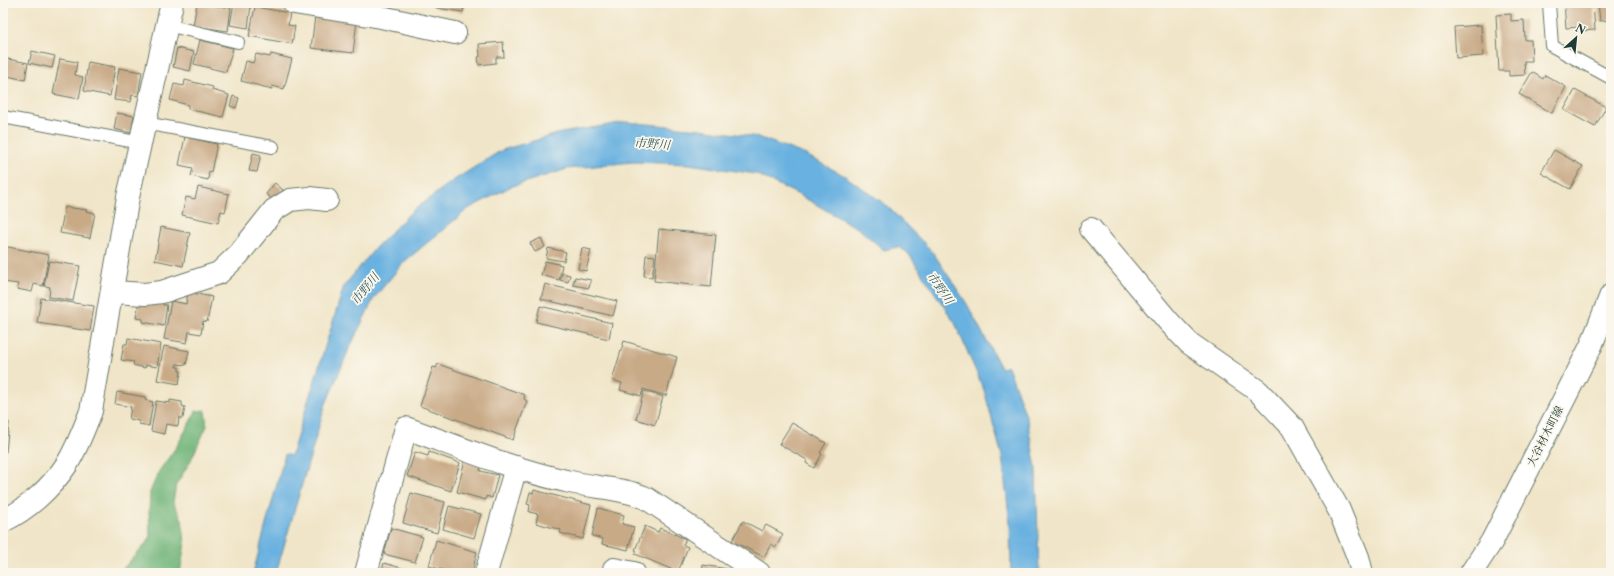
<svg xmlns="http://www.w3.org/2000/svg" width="1614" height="576" font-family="'Libre Caslon Text','Noto Serif JP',serif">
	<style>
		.forest { fill: #6db276; stroke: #467855 }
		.water { fill: #69b1e0; stroke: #44778a }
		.building { fill: #c9aa87 }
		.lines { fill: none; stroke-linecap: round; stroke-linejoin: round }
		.lane-casing { stroke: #687868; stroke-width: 14 }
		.street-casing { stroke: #687868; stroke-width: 24 }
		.secondary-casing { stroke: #687868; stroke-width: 24 }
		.lane { stroke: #fff; stroke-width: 12 }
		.street { stroke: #fff; stroke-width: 22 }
		.secondary { stroke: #fff; stroke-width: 22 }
		.labels { text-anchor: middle; stroke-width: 3.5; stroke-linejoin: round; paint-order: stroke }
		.street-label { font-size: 11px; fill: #1f3d34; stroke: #fbf7ec }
		.water-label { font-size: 12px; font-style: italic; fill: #325a5f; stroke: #fbf7ec }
	</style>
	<rect width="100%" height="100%" fill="#fbf7ec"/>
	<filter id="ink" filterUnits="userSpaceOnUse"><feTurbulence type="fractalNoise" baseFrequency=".025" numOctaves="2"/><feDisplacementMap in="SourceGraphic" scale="8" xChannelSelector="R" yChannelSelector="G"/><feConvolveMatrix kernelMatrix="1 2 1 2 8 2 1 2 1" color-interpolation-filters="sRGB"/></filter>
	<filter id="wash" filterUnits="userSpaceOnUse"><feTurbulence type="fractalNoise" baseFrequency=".012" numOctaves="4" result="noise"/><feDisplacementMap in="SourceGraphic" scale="16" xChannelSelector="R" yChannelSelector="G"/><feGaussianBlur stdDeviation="0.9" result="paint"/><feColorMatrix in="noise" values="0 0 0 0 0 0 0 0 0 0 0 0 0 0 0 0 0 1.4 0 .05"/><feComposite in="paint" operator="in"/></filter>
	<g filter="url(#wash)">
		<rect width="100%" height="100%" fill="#f0e5c8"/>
		<path class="forest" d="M205,410L207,426L190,462L176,485L173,502L182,519L185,543L180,573H119L150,539L149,513L150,492L159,471L177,446L196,411Z"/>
		<path class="water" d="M626,122L700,129L758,137L806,155L845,176L885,204L932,251L967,304L1001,368L1008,366L1027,419L1036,468L1039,573H1011L1010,524L1002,456L984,390L955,323L908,253L899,247L884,250L859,229L803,197L756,174L689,164L632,162L567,169L510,187L468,209L404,262L374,298L349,349L325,406L276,573H253L285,454L291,456L344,286L377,246L411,212L454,180L502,150L561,133Z"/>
		<g id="blocks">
			<g class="building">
				<path d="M197,3L231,8L228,31L193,26Z"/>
				<path d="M234,3L251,6L248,28L230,25Z"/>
				<path d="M437,3H465L463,12L436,8Z"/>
				<path d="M1564,3H1593L1595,30L1581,31L1580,27L1566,28Z"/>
				<path d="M1598,3H1611V20L1600,21Z"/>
				<path d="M255,7L290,13L288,25L295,26L292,44L249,36Z"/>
				<path d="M1511,14V21L1524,20L1525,40H1531L1532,61H1524L1525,75L1509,76V71H1499L1496,15Z"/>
				<path d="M315,16L357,21L353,53L311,48Z"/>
				<path d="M1481,25L1483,56L1456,58L1454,27Z"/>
				<path d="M200,40L233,48L226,72L194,64Z"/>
				<path d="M503,42L504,57H496V63L479,65L478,57H480L479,44Z"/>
				<path d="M177,48L194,52L190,71L173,67Z"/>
				<path d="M32,51L55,56L52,68L29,63Z"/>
				<path d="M256,54L270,57L271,54L292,59L284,89L272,86V89L241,81L246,61L253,63Z"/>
				<path d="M3,58L28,63L25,80L3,75Z"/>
				<path d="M60,59L77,62L75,75L83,77L79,99L53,94Z"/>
				<path d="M88,62L115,67L110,96L84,91Z"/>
				<path d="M119,68L142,72L138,96L132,95L131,102L114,100Z"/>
				<path d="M1532,72L1543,79L1545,75L1566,87L1552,113L1519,94Z"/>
				<path d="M185,80L213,87L212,90L229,95L223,117L188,109V105L170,100L174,84L184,86Z"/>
				<path d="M1575,90L1606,107L1595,127L1564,110Z"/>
				<path d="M233,96L239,98L236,108L230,106Z"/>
				<path d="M117,113L134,116L131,133L114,129Z"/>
				<path d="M185,137L217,144L211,172L209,171L208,180L191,176L193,168L179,165Z"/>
				<path d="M1554,150L1583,166L1570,189L1541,173Z"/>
				<path d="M253,153L261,155L257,172L249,171Z"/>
				<path d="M275,183L283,190L274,201L266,194Z"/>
				<path d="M198,187L229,194L225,212L221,211L218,223L182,215L186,197L195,199Z"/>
				<path d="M65,207L87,210L86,211L95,213L90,238L60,233Z"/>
				<path d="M161,227L190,233L183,266L155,260Z"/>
				<path d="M659,229L716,235L711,287L654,281Z"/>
				<path d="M541,238L545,247L535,252L530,243Z"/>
				<path d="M3,246L49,255L43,286L34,284L32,292L17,289L18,284L3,282Z"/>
				<path d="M548,248L566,252L564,261L546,258Z"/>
				<path d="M582,248L591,250L586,271L578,269Z"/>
				<path d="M646,255L655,256L652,277L644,276Z"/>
				<path d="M49,261L80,266L73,301L49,297L50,287L44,286Z"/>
				<path d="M545,261L562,265L559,280L541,275Z"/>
				<path d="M562,273L570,275L568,282L560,280Z"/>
				<path d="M575,277L591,280L589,288L573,285Z"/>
				<path d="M545,284L617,301L613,316L541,299Z"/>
				<path d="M188,292L212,297L207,322L203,321L201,334L189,332L187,343L164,339L171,301L186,304Z"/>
				<path d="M41,298L94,306L90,331L37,323Z"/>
				<path d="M139,300L163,301V305H167L164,326L143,322V319L136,318Z"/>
				<path d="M540,306L612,323L609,339L536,322Z"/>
				<path d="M128,338L161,344L157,367L146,365L145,368L133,365L134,362L121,360L124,344H127Z"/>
				<path d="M624,341L677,357L666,396L643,389L641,396L620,390L622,383L612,380Z"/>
				<path d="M164,346L189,351L186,365L177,364L176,367H179V371H181L179,384L157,380Z"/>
				<path d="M438,364L525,395L524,399L527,401L513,440L420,406L433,367L436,368Z"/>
				<path d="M644,391L663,397L655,425L636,419Z"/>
				<path d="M117,392L145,397V400L153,402L149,426L139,424V421L129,419L131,407L115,404Z"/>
				<path d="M170,400L182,402V406L185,407L183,418H179L178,426L166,424L164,434L151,431L156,401L170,403Z"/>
				<path d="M3,422H9L6,452H3Z"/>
				<path d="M792,423L826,443L820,453L822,454L814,468L806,463L807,460L779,444Z"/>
				<path d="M415,452L428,456L429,452L460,463L451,491L407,476Z"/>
				<path d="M465,460L482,465L480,471L498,475L492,498L486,496V500L457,492Z"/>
				<path d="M534,490L591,505L583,539L560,533L561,530L536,523L538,514L529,512L530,505L527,504L530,492L533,493Z"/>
				<path d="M411,493L445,502L437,533L403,523Z"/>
				<path d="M449,506L481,514L474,538L443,529Z"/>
				<path d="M598,508L624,515L622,524L634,527L628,550L602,544L603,539L592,536Z"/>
				<path d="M743,521L762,531L766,525L783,534L776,547L771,544L764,557L732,541Z"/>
				<path d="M645,526L658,532L660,528L686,539L683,545L688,547L678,572L635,554L637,551L635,550Z"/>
				<path d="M391,528L423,537L415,562L384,554Z"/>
				<path d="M436,540L477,552L472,573H453L429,566Z"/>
				<path d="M384,563L419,573H381Z"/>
				<path d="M703,565L740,571L739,573H702Z"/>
			</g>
		</g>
	</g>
	<g filter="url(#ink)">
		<use href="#blocks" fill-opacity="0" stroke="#687868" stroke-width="1"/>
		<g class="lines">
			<defs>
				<g id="lane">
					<path d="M1549,3L1552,46L1611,78"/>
					<path d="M167,25L238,42"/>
					<path d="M3,117L141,143"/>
					<path d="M145,123L273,147"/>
				</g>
				<g id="street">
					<path d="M294,3L381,17L455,33"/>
					<path d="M1091,229L1169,322L1189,343L1258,391L1292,427L1339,510L1358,557L1362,573"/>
					<path d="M113,292L145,294L162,292L219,273L239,254L274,210L290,200L309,198L327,200"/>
					<path d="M614,569L634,573"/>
					<path d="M366,573L406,428C459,447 511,469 566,481C593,488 620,487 646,498L759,573"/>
					<path d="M486,573L516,467"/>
				</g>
				<g id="secondary">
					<path d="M3,521C28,509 51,488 67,464C77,448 84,429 91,411L128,197L172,3"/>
					<path d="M1471,573L1492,541L1591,346L1611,295"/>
				</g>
			</defs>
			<use href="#lane" class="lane-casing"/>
			<use href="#street" class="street-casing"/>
			<use href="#secondary" class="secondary-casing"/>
			<use href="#lane" class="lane"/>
			<use href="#street" class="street"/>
			<use href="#secondary" class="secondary"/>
		</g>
	</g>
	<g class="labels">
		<g class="street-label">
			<text transform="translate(1545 436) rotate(-63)" y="4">大谷材木町線</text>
		</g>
		<g class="water-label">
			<text transform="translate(652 144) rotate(4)" y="4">市野川</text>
			<text transform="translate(940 288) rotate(55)" y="4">市野川</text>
			<text transform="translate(365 289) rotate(-51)" y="4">市野川</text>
		</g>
	</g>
	<rect width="1614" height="576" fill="none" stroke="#fbf7ec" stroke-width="16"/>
	<g transform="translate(1576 38) rotate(27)" stroke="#fbf7ec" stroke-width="3" paint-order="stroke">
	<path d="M0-3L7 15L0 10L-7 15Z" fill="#1f3d34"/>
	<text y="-6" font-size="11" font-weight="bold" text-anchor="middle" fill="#1f3d34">N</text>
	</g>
</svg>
